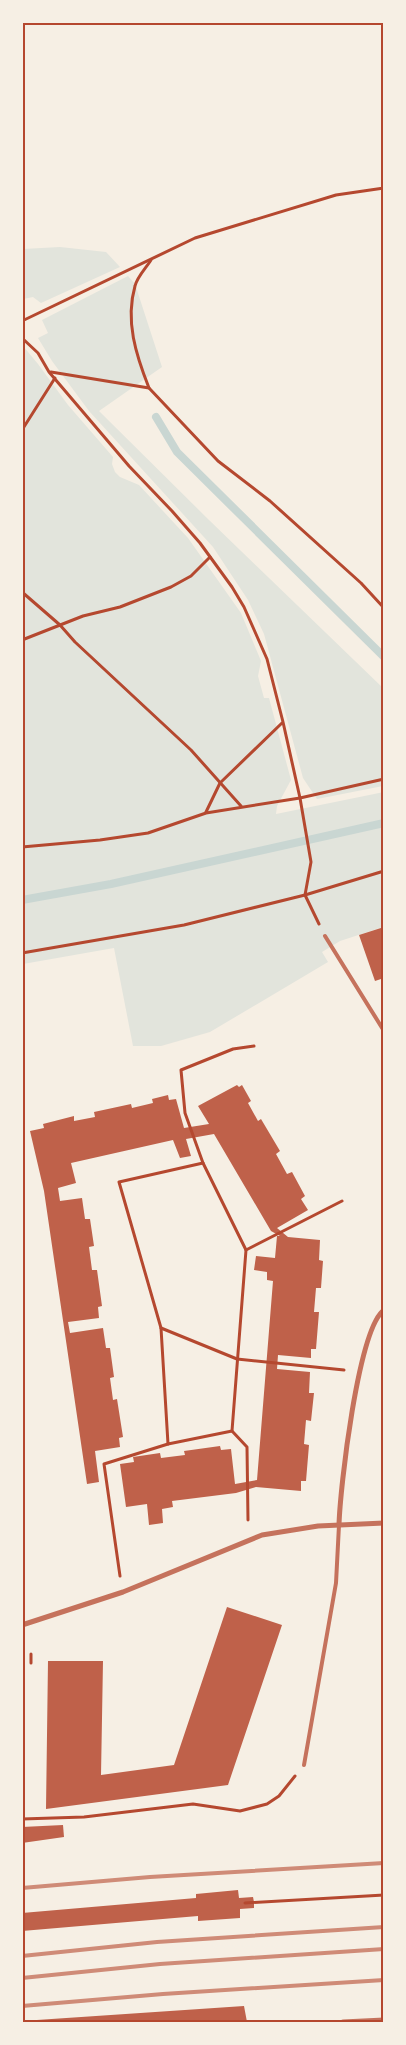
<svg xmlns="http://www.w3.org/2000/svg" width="406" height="2045" font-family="'Work Sans',sans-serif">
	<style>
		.green { fill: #e2e4dc }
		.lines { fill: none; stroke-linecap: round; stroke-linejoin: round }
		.stream { stroke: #c9d6d2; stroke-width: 8 }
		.building { fill: #bf614a }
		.path { stroke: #b5482f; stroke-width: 3 }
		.service { stroke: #c5725c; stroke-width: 4 }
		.minor { stroke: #c5725c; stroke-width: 5 }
		.rail { stroke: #cf8b77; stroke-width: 4 }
		.neatline { fill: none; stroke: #b5482f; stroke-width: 2 }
	</style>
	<rect width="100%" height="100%" fill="#f6efe4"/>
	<g class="green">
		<path d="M60,247L106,252L120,267L41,303L33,297L23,299V249Z"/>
		<path d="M128,276L135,284L162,367L99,411L209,520L383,688V786L317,799L303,778L264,634L248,600L213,547L89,411L52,361L38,338L48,333L42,320Z"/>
		<path d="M23,346L38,364L68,405L113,457L112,464L115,472L120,477L139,485L188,538L241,613L261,661L258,676L264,698H269L291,780L277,806L276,814L384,792L383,927L340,941L322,952L328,962L210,1032L161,1046H133L114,948L23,964Z"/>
	</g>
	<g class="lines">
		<g class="stream">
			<path d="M156,417L177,452L384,657"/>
			<path d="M22,900L111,884L384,823"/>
		</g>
	</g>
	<g class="building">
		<path d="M384,927V978L375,981L359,935Z"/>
		<path d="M237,1085L239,1087L242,1085L251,1101L248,1103L258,1121L261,1119L280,1151L276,1154L287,1174L292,1172L305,1196L301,1199L308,1210L277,1228L288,1237L320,1240L319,1260L323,1261L321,1288H316L314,1312H319L316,1349H311V1358L278,1355L277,1369L310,1372L309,1393H314L311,1421L306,1420L304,1444L309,1445L306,1481H301V1491L256,1487L236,1493L172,1501L173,1507L162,1509L163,1523L149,1525L147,1504L126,1507L120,1464L134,1462L133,1457L160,1453L161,1458L185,1455L184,1451L220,1446L221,1450L231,1449L235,1484L257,1480L273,1281L267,1280V1272L254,1270L256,1256L275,1258L277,1236H280L271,1231L214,1134L186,1139L191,1156L180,1158L173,1140L71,1163L76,1183L58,1188L60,1201L82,1198L85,1219H90L94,1246L89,1247L92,1270H97L102,1306L98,1307L99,1318L68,1322L70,1333L103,1328L106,1348H110L114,1377L110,1378L113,1400L117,1399L123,1437L119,1438L120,1447L95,1451L99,1482L87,1484L44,1191L30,1131L44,1128L43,1124L74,1116V1121L95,1117L94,1112L131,1104L132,1108L153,1103L152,1099L168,1095L169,1100L176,1099L184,1128L209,1124L198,1106Z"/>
		<path d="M227,1607L282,1625L228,1785L46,1809L48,1661H103L101,1775L174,1765Z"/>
		<path d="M63,1825L64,1837L22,1843V1827Z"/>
		<path d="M238,1890L239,1898L253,1897L254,1902V1908L240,1909V1918L198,1921V1916L22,1931V1913L196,1898V1894Z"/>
		<path d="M244,2006L247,2022H22V2021Z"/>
	</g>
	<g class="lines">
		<g class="path">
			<path d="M22,321L195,238L336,195L384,188"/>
			<path d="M22,338L38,353L49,372L129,466L172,511L200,543L232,587L244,607L267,659L283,722L300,798L311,862L305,895L319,924"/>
			<path d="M51,372L149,388L218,461L270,501L361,583L384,608"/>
			<path d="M149,388C136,355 125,321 135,286C137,277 146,268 151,260"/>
			<path d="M22,430L55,378"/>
			<path d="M22,592L60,625L75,642L191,750L241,806"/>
			<path d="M22,640L83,616L120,607L171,587L191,576L210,557"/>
			<path d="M206,812L220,783L282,723"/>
			<path d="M22,847L100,840L148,833L206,813L300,798L384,779"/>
			<path d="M22,953L184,925L305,895L384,871"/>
			<path d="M203,1163L119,1182L161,1328L168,1444L232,1431"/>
			<path d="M246,1250L342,1201"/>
			<path d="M161,1328L237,1359L344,1370"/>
			<path d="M248,1520L247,1447L232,1431L246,1250L203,1163L185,1113L181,1070L233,1049L254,1046"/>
			<path d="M120,1576L104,1464L168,1444"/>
			<path d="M31,1663V1654"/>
			<path d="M22,1819L84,1817L193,1804L240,1811L267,1804L279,1796L295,1776"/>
			<path d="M245,1903L384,1895"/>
		</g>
		<g class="service">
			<path d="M325,936L384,1031"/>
			<path d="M304,1765L336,1583L339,1525"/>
		</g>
		<g class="minor">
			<path d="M339,1525C340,1489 358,1329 384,1310"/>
			<path d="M22,1625L123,1592L262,1535L318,1526L384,1523"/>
			<path d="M343,2022L384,2020"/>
		</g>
		<g class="rail">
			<path d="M22,1888L150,1877L384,1863"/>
			<path d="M22,1956L157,1942L384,1927"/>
			<path d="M22,1978L160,1964L384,1949"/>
			<path d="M22,2006L163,1994L384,1980"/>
		</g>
	</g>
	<rect width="406" height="2045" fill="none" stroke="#f6efe4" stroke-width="48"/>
	<rect x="24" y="24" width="358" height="1997" class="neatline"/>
</svg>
